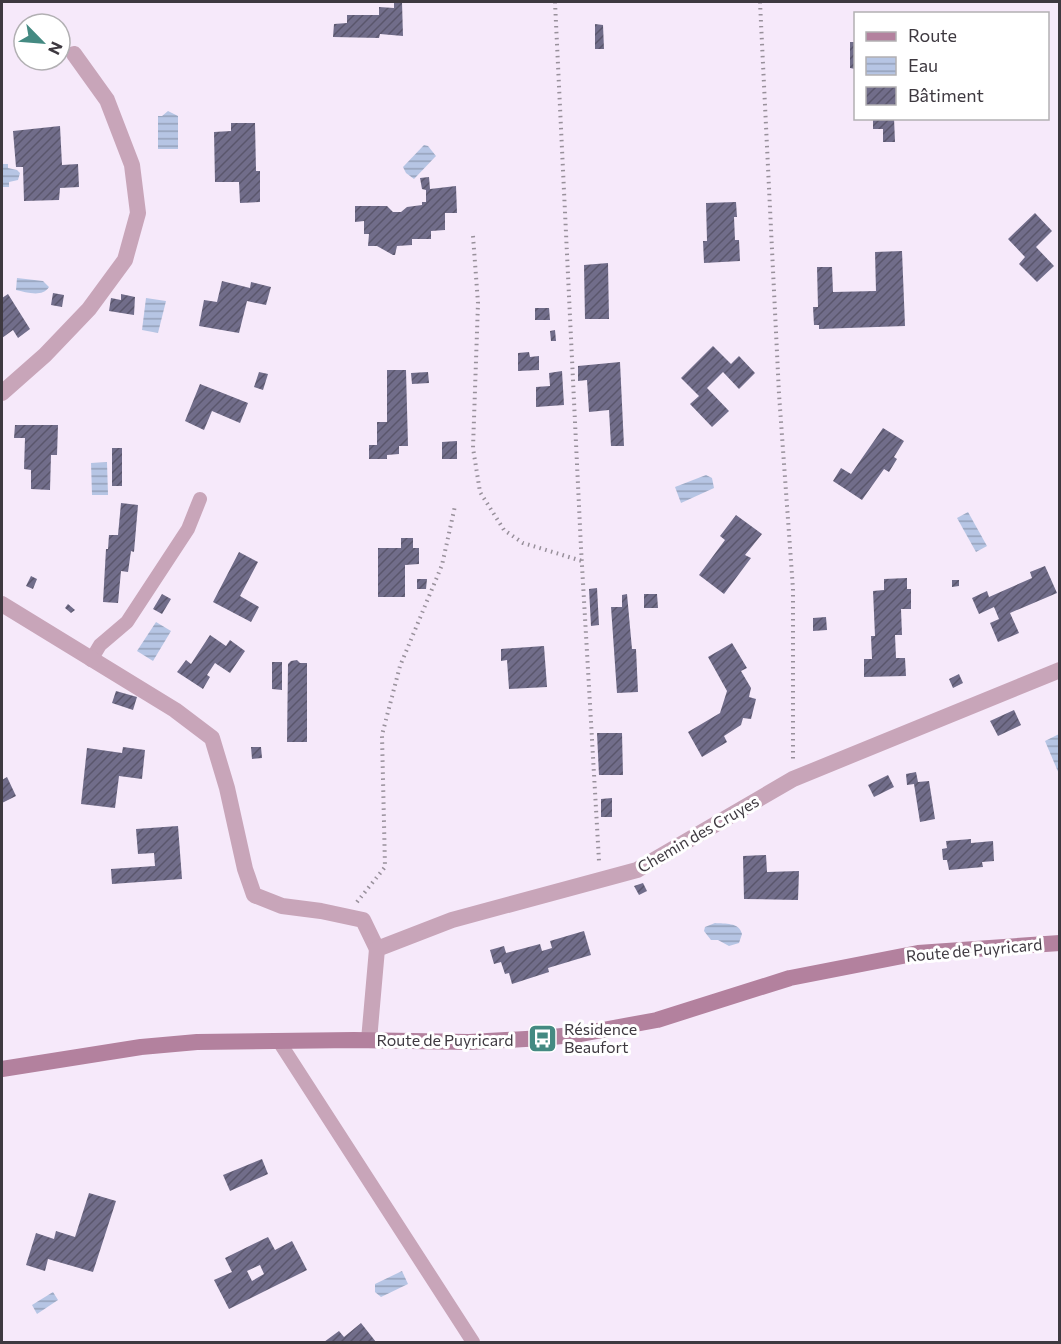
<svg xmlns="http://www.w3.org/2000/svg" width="1061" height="1344" font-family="Commissioner,sans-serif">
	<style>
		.water { fill: url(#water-rules) }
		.building { fill: url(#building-hatch); fill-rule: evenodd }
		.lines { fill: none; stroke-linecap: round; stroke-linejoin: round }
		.path { stroke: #98909b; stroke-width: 4; stroke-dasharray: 1.5 4.5; stroke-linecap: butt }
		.service { stroke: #c8a5b9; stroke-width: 14 }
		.minor { stroke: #c8a5b9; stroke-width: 16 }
		.secondary { stroke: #b3819e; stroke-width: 16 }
		.labels { text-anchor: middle; stroke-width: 6; stroke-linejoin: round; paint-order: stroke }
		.street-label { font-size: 16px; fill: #3e3940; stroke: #fff }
		.poi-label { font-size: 16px; fill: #3e3940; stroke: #fff; text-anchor: start }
	</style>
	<defs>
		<pattern id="water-rules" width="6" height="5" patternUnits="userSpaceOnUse" patternTransform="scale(1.5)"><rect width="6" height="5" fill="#b6c5e4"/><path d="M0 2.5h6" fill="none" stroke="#95a1ba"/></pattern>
		<pattern id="building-hatch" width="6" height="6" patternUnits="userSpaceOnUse" patternTransform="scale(1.5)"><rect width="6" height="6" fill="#716d8a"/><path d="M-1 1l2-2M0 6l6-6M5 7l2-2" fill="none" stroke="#5a566c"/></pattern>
	</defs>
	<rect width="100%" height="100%" fill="#f6e9fa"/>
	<g class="water">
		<path d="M168,111L178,116V149H158V116H162Z"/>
		<path d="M424,145L428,146L436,156L414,179L406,173L403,167Z"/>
		<path d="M2,164H8V168L17,170L20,173L18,180L9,182V187H2Z"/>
		<path d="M17,278L43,281L49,287C42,298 26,292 16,290Z"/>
		<path d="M146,298L166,301L158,333L142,330Z"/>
		<path d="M107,462L108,495H92L91,463Z"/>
		<path d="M706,475L712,478L714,488L681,503L675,487Z"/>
		<path d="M968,512L987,546L976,552L957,518Z"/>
		<path d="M156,622L171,631L153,661L137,651Z"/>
		<path d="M1059,734V774L1045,741Z"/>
		<path d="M715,923C725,924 739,922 742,934L739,943L729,946L718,940H711L704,931L705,927Z"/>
		<path d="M402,1271L408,1284L381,1297L375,1292V1284Z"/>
		<path d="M53,1292L58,1300L37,1314L32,1305Z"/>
	</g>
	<g class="building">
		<path d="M402,2L403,36L380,34L379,38L333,37L334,24L347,23V15H379V7L394,8V3Z"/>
		<path d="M595,24L603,25L604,49H595Z"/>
		<path d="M850,42H855V69L850,68Z"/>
		<path d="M873,118H894L895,142H883V129H873Z"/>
		<path d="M231,123H255L256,171H260V202L240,203L239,182H215L214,132L231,131Z"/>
		<path d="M60,126L62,165L78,164L79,187L60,188L59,200L24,201L23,167H16L13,131Z"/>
		<path d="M429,177L430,189L456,186L457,213H445V230L431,231V239H412V245L397,246L395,255H393L377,246H368L369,234H364V221L355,222V206H387L393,212H401L407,207L422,205V202H426V190L422,189L420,178Z"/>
		<path d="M736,202L737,217H734L735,240H739L740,261L704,263L703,241H707L706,203Z"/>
		<path d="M1035,213L1052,231L1036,247L1054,266L1037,282L1019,264L1025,257L1008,239Z"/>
		<path d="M902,251L905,326L819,329V325H814L813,307H818L817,267H832L833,292L876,291L875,252Z"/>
		<path d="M608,263L609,319H585L584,265Z"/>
		<path d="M222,281L250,288L251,282L271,287L266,305L247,301L239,333L199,326L204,300L217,302Z"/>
		<path d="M53,293L64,295L62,307L51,305Z"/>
		<path d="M8,294L30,329L18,338L13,330L2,338V298Z"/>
		<path d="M121,294L135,297L134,315L109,311L111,298L121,300Z"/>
		<path d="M535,308H549L550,320H535Z"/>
		<path d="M555,330L556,341H551L550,331Z"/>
		<path d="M713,346L731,364L739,356L755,373L739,389L723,372L707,388L729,411L712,427L690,404L699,396L681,378Z"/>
		<path d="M529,352L530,357L539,356V370L518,371V353Z"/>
		<path d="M620,362L624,446H611L609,410L589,412L587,380L578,381V366Z"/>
		<path d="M387,370H406L408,446H399V454L387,455V459H369V445H377V422H387Z"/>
		<path d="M562,371L564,405L536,407V387L550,386L549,373Z"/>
		<path d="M259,372L268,374L263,390L254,387Z"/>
		<path d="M428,372L429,383L412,384L411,373Z"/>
		<path d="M200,384L248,403L240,423L212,411L204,430L185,421Z"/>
		<path d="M15,425H58L57,455H51L50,490L31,489V470L24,469L25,438H14Z"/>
		<path d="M883,428L904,441L894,457L897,459L889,472L884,469L862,500L833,481L841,468L851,474Z"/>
		<path d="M457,441V459H442V442Z"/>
		<rect x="112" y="448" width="10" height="38"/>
		<path d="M121,503L138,505L134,552L131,551L128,572L121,571L118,603L103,602L106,549H108L109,535H118Z"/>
		<path d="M736,515L762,534L745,555L751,558L724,594L699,575L725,540L720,536Z"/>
		<path d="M401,538H413V548H419V564L405,565V597H378V548H401Z"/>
		<path d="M239,552L258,562L240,596L259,607L251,622L213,602Z"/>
		<path d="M1045,566L1057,593L1010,613L1019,633L998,642L990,623L999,619L994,607L979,614L972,598L987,591L989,597L1032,578L1030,572Z"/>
		<path d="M31,576L37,579L33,589L26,586Z"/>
		<path d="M907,578V589H911V609H901L902,635H895L896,658H905L906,676L864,677V659H872L871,636H875L873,591L884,590V579Z"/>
		<path d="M417,579H427L426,589H417Z"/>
		<path d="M952,580H959V586L952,587Z"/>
		<path d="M597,588L599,625L591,626L589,589Z"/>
		<path d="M162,594L171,599L162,614L153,609Z"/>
		<path d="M627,594L632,649H636L638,692L617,693L611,607H622V595Z"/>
		<path d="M644,594H657L658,608H644Z"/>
		<path d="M68,604L75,610L71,613L65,608Z"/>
		<path d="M826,617L827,630L813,631V618Z"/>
		<path d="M210,635L226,646L230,640L245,651L230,673L215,663L207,675L210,677L203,689L177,672L186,660L191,664Z"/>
		<path d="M732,643L747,668L741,671L751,688L749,697L756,699L751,719L743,718L741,725L724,736L727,742L702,757L688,732L720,713L727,691L708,657Z"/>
		<path d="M544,646L547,687L509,689L507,660L501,661V649Z"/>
		<path d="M297,660L300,663H307V742H287L288,664L291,661Z"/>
		<path d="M272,662H282V690L272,689Z"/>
		<path d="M959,674L963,683L953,688L949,679Z"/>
		<path d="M116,691L137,697L133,710L112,703Z"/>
		<path d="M1014,710L1021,725L998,736L990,721Z"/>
		<path d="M597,733H622L623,775H599Z"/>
		<path d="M123,747L145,750L142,779L119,776L115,808L81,804L87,748L122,753Z"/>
		<path d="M251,747H261L262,758L252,759Z"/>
		<path d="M916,772L918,782L929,781L935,819L920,822L914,784L907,785L906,774Z"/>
		<path d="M888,775L894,787L874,797L868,785Z"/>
		<path d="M7,777L16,796L2,803V780Z"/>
		<path d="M612,798V817H601V799Z"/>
		<path d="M178,826L182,879L112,884L111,869L155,866L154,853L138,854L136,829Z"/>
		<path d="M971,839V843L993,841L994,861L982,862L983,867L949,870L947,860H943L942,849L947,848L946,841Z"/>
		<path d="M766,855L767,872L799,871L798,900L744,899L743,856Z"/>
		<path d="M643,883L647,891L639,895L634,886Z"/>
		<path d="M584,931L591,955L548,968L549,972L512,984L509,973L505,974L501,962L494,964L490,950L504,946L506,953L540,944L542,951L552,948L550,941Z"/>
		<path d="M262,1159L268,1174L230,1191L223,1175Z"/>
		<path d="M89,1193L116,1201L93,1272L48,1259L45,1271L26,1265L36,1233L54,1239L56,1231L75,1237Z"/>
		<path d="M268,1237L275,1250L292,1241L307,1270L229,1309L214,1280L232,1272L225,1258ZM260,1265L264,1274L252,1281L247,1271Z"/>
		<path d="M361,1323L376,1342H324L339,1331L344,1337Z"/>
	</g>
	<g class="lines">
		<g class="path">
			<path d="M555,2L581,548L599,861"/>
			<path d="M760,2L779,394L793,589V759"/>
			<path d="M473,236L478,303L473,448L480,492L504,530L523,543L582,561"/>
			<path d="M357,902L385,867L382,735L400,666L442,565L455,506"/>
		</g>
		<g class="service">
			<path d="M91,660L100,645L127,622L188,529L200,499"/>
			<path d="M278,1040L473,1342"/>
		</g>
		<g class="minor">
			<path d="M2,393L45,355L89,309L125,260L138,213L132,165L107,100L74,54"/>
			<path d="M2,604L175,710L212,738L227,788L245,869L254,895L282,906L321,911L363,920L377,949"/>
			<path d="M369,1040L377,949L452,920L637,870L793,779L1060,670"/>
		</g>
		<path class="secondary" d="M2,1069L141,1047L197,1042L354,1040L469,1042L543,1038L581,1034L657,1020L790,978L918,953L1060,943"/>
	</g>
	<defs>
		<symbol id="bus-square" viewBox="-11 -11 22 22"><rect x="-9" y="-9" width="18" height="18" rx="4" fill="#448a82" stroke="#fff"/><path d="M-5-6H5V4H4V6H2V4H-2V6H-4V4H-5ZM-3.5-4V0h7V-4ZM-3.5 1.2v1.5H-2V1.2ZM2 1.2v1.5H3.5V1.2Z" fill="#fff"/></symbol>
	</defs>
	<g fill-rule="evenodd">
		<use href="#bus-square" x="526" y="1022" width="33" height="33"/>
	</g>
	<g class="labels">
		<g class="street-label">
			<text transform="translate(698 834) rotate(-30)" y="6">Chemin des Cruyes</text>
			<text transform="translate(974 950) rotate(-5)" y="6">Route de Puyricard</text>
			<text x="445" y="1046">Route de Puyricard</text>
		</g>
		<g class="poi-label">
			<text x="564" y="1035">Résidence<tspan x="564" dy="18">Beaufort</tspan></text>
		</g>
	</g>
	<rect width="1061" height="1344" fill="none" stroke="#3e3940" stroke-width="6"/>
	<rect x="854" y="12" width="195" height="108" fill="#ffffff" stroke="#b2b0b3" stroke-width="1.5"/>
	<rect x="866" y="32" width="30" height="9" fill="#b3819e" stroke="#b2b0b3" stroke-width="1.5"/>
	<text x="908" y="42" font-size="18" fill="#3e3940">Route</text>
	<rect x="866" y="57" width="30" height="18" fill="url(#water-rules)" stroke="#b2b0b3" stroke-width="1.5"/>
	<text x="908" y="72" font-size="18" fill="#3e3940">Eau</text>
	<rect x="866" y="87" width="30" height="18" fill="url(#building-hatch)" stroke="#b2b0b3" stroke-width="1.5"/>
	<text x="908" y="102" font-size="18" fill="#3e3940">Bâtiment</text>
	<g transform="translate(42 42) rotate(115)"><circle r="28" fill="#ffffff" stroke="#b2b0b3" stroke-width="1.5"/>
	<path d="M0-4.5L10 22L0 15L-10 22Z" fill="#448a82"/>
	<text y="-9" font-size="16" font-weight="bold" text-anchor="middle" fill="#3e3940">N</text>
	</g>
</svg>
